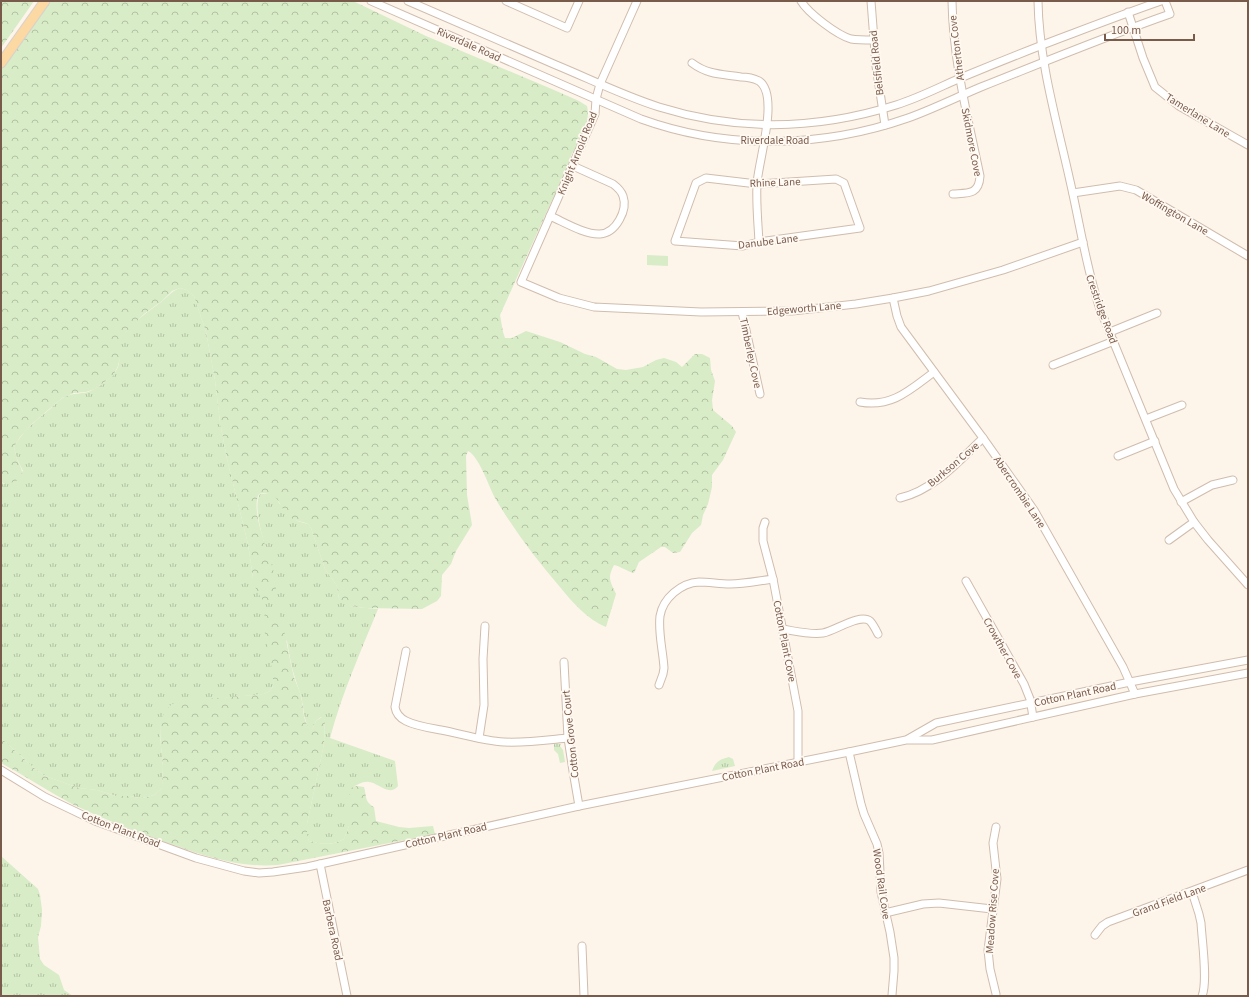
<svg xmlns="http://www.w3.org/2000/svg" width="1249" height="997" font-family="'Source Sans 3',sans-serif">
	<style>
		.grass { fill: url(#grass-tufts) }
		.forest { fill: url(#forest-crowns) }
		.pitch { fill: #d7ecc7 }
		.lines { fill: none; stroke-linecap: round; stroke-linejoin: round }
		.minor-casing { stroke: #d0bdae; stroke-width: 9 }
		.major-casing { stroke: #d9d1cd; stroke-width: 11 }
		.minor { stroke: #fff; stroke-width: 7 }
		.major { stroke: #fcd8a2; stroke-width: 9 }
		.labels { text-anchor: middle; stroke-width: 3.5; stroke-linejoin: round; paint-order: stroke }
		.street-label { font-size: 11px; fill: #795b4c; stroke: #fff9f1 }
	</style>
	<defs>
		<pattern id="grass-tufts" width="24" height="20" patternUnits="userSpaceOnUse"><rect width="24" height="20" fill="#d7ecc7"/><path d="M3 7l-1-3M5 7V3M7 7l1-3M15 17l-1-3M17 17v-4M19 17l1-3" fill="none" stroke="#b3c2a4"/></pattern>
		<pattern id="forest-crowns" width="20" height="18" patternUnits="userSpaceOnUse"><rect width="20" height="18" fill="#d7ecc7"/><path d="M2 6a3 3 0 1 1 6 0M12 15a3 3 0 1 1 6 0" fill="none" stroke="#b3c2a4"/></pattern>
	</defs>
	<rect width="100%" height="100%" fill="#fdf5ea"/>
	<g class="grass">
		<path d="M180,288L187,290L194,296L206,332L215,380L220,422L227,459L248,544L253,578L273,571C268,554 251,509 260,494L270,493L275,496L279,503L297,521L308,524L311,528L325,569L337,586L339,599L350,606L366,608L378,609C361,651 342,693 330,738L395,761L398,786C389,797 379,783 369,782C363,781 357,785 352,788L349,826L344,839C329,846 324,844 309,841L307,835V824L324,744L325,720L321,717L316,721L313,728L310,730C303,719 304,708 301,696C299,690 297,684 295,678C291,666 289,653 287,641L265,627C266,641 276,675 273,686C271,691 268,692 264,694L213,699L161,723L160,736L163,767L162,788L154,795L147,797L139,798L130,796H116L97,790L79,788L45,776L34,768L1,738V482L4,484L23,471L17,459L14,447C23,431 36,420 50,409C54,405 59,400 64,397C72,393 80,394 88,392C96,389 104,383 111,377C125,364 116,353 121,340C127,326 149,311 161,302C169,296 170,292 180,288Z"/>
		<path d="M554,743L561,744L560,746L563,750L565,762L560,763L558,754L554,750Z"/>
		<path d="M729,757L733,759L735,766L712,771C715,762 720,759 729,757Z"/>
		<path d="M1,856L38,889L40,895L42,910L41,926L38,937L40,959L44,965L59,975L64,990L73,996H1Z"/>
	</g>
	<g class="forest">
		<path d="M1,1H34L1,48Z"/>
		<path d="M49,1H353L426,36L554,90L579,101L587,106C591,122 581,137 575,151L572,153L568,165L500,315L503,332L505,338H512L526,331L560,342L585,354L596,357L617,369L626,370L643,367L656,360L664,358L676,362L682,367L695,354H702L710,358L711,370L715,381L712,400L713,410L732,426L736,432L723,460L712,475V487L708,504L703,515L701,525L692,533L680,552L673,553L665,547H661L639,562L634,573C626,571 622,567 614,565C607,578 610,581 616,594L606,627C587,619 573,603 560,587C536,559 514,530 495,498C489,487 479,456 468,451L466,456L467,495L472,525L456,551L451,564L442,575L441,596L437,601L422,609L366,608L350,606L342,603L339,599L337,586L325,569L311,528L308,524C302,521 295,522 290,517C278,508 279,488 259,494C249,513 273,560 276,582C276,587 276,592 275,598L269,602H265L261,598L256,589L253,578L248,544L227,459L220,422L215,380L206,332L194,296L187,290L180,288L172,291L162,301L144,314L126,332L121,341L120,349V357L118,366L113,376L95,389L86,392L74,393L62,398L33,423L20,437L14,447C15,451 16,455 17,459C21,469 28,477 13,482C9,484 5,484 1,482V64Z"/>
		<path d="M274,609L279,613L282,622C287,640 289,659 294,677C296,684 300,690 301,697C304,708 302,720 310,729L313,728L316,721L322,717L325,720L324,744L307,824V835L309,841C324,844 330,846 344,839L349,826V800L351,788L357,786L364,787C367,797 364,801 374,807L376,821L399,827L409,828L433,826L435,834L278,865C241,868 207,857 174,845C140,833 105,820 72,804C48,791 25,776 1,763V738L34,768L45,776L79,788L97,790L116,796H130L139,798L147,797L154,795L162,788C162,780 163,773 163,766C162,748 154,717 171,705C173,703 179,702 183,701L264,694C268,692 271,691 273,686C274,681 272,675 272,671C270,652 261,630 265,612Z"/>
	</g>
	<path class="pitch" d="M647,255L668,256V266L647,265Z"/>
	<g class="lines">
		<defs>
			<g id="minor">
				<path d="M371,1L641,119C727,150 822,148 908,118C933,109 957,97 981,87C1044,62 1107,36 1170,14L1165,1"/>
				<path d="M408,1C457,22 506,43 556,65C590,79 624,96 659,107C739,132 817,130 896,105C922,97 945,84 970,74C1004,60 1039,46 1074,33C1103,22 1132,11 1161,1"/>
				<path d="M506,1L567,28L579,1"/>
				<path d="M637,1L600,84L596,99L595,114L521,282L559,298L594,307L701,312L792,311L856,304L893,298L929,291L1003,270L1083,242"/>
				<path d="M801,1C808,13 837,35 851,39C858,40 866,40 873,40"/>
				<path d="M871,1L876,66L885,125"/>
				<path d="M952,1C953,61 968,118 980,176C979,195 968,193 953,194"/>
				<path d="M1038,1C1039,62 1057,122 1070,181C1080,224 1086,268 1100,309L1174,489L1194,522L1208,540L1248,585"/>
				<path d="M1128,12L1143,58L1155,87L1179,106L1248,145"/>
				<path d="M692,63C708,75 722,74 741,77C747,77 753,78 759,81C780,95 758,162 757,184C756,203 758,223 759,242"/>
				<path d="M706,178L757,184L836,179L844,183L860,228L759,242L743,246L675,241L696,183Z"/>
				<path d="M1073,193L1120,186L1136,190L1248,256"/>
				<path d="M550,216C564,222 585,235 600,234C616,233 628,210 623,196C621,190 617,187 613,184L573,166"/>
				<path d="M893,298L897,316L901,327L983,438L1034,510L1123,667L1135,694"/>
				<path d="M742,312L760,394"/>
				<path d="M1110,332L1157,313"/>
				<path d="M1053,365L1114,341"/>
				<path d="M860,402C892,408 911,389 934,372"/>
				<path d="M1146,419L1182,405"/>
				<path d="M1118,456L1155,441"/>
				<path d="M900,498C934,490 959,461 983,438"/>
				<path d="M1181,502L1212,485L1233,480"/>
				<path d="M765,522L763,528V541L773,579L798,711V762"/>
				<path d="M1169,540L1194,522"/>
				<path d="M966,581L1024,684L1030,699L1033,717"/>
				<path d="M782,629C795,631 810,635 823,633C835,631 860,613 870,621C873,624 876,630 878,634"/>
				<path d="M406,651L395,707C396,714 400,718 406,721C416,726 430,728 441,730C462,734 483,741 504,742C526,743 547,740 568,738"/>
				<path d="M564,662L568,738L573,771L579,806"/>
				<path d="M659,685L663,674L664,668C663,651 658,633 660,616C663,598 681,583 699,582C709,582 720,584 730,584C744,584 758,581 773,579"/>
				<path d="M479,738L484,705L483,659L485,626"/>
				<path d="M908,739L936,723L1130,682L1248,660"/>
				<path d="M849,752L861,804L864,814L877,844L879,853L881,892L890,932L894,958V971L892,995"/>
				<path d="M1,770L45,797L95,821L196,858L244,871L259,873L273,872L307,867L579,806L849,752L906,740H932L1135,694L1248,673"/>
				<path d="M996,827L993,843L997,879L988,950L990,969L996,994"/>
				<path d="M320,864L347,996"/>
				<path d="M1192,892L1199,914L1201,923C1202,941 1208,982 1202,996"/>
				<path d="M885,913L923,904L939,903L992,909"/>
				<path d="M1095,935L1102,926L1108,922L1248,870"/>
				<path d="M582,946L584,996"/>
			</g>
			<path id="major" d="M1,63L45,1"/>
		</defs>
		<use href="#minor" class="minor-casing"/>
		<use href="#major" class="major-casing"/>
		<use href="#minor" class="minor"/>
		<use href="#major" class="major"/>
	</g>
	<g class="labels">
		<g class="street-label">
			<text transform="translate(469 44) rotate(24)" y="4">Riverdale Road</text>
			<text transform="translate(956 48) rotate(-97)" y="4">Atherton Cove</text>
			<text transform="translate(876 63) rotate(-96)" y="4">Belsfield Road</text>
			<text transform="translate(1198 115) rotate(32)" y="4">Tamerlane Lane</text>
			<text x="775" y="144">Riverdale Road</text>
			<text transform="translate(972 142) rotate(79)" y="4">Skidmore Cove</text>
			<text transform="translate(577 153) rotate(-68)" y="4">Knight Arnold Road</text>
			<text transform="translate(775 182) rotate(-2)" y="4">Rhine Lane</text>
			<text transform="translate(1175 213) rotate(30)" y="4">Woffington Lane</text>
			<text transform="translate(768 241) rotate(-7)" y="4">Danube Lane</text>
			<text transform="translate(804 308) rotate(-5)" y="4">Edgeworth Lane</text>
			<text transform="translate(1102 309) rotate(70)" y="4">Crestridge Road</text>
			<text transform="translate(751 353) rotate(78)" y="4">Timberley Cove</text>
			<text transform="translate(953 464) rotate(-40)" y="4">Burkson Cove</text>
			<text transform="translate(1020 492) rotate(56)" y="4">Abercrombie Lane</text>
			<text transform="translate(785 641) rotate(79)" y="4">Cotton Plant Cove</text>
			<text transform="translate(1003 648) rotate(61)" y="4">Crowther Cove</text>
			<text transform="translate(1075 694) rotate(-12)" y="4">Cotton Plant Road</text>
			<text transform="translate(570 734) rotate(-96)" y="4">Cotton Grove Court</text>
			<text transform="translate(763 769) rotate(-11)" y="4">Cotton Plant Road</text>
			<text transform="translate(121 829) rotate(21)" y="4">Cotton Plant Road</text>
			<text transform="translate(446 835) rotate(-13)" y="4">Cotton Plant Road</text>
			<text transform="translate(882 884) rotate(82)" y="4">Wood Rail Cove</text>
			<text transform="translate(1169 900) rotate(-20)" y="4">Grand Field Lane</text>
			<text transform="translate(992 911) rotate(-86)" y="4">Meadow Rise Cove</text>
			<text transform="translate(333 930) rotate(78)" y="4">Barbera Road</text>
		</g>
	</g>
	<rect width="1249" height="997" fill="none" stroke="#795b4c" stroke-width="4"/>
	<path d="M1105 34v6h89v-6" fill="none" stroke="#795b4c" stroke-width="2"/>
	<text x="1111" y="34" font-size="12" fill="#795b4c" stroke="#fff9f1" stroke-width="3" paint-order="stroke">100 m</text>
</svg>
